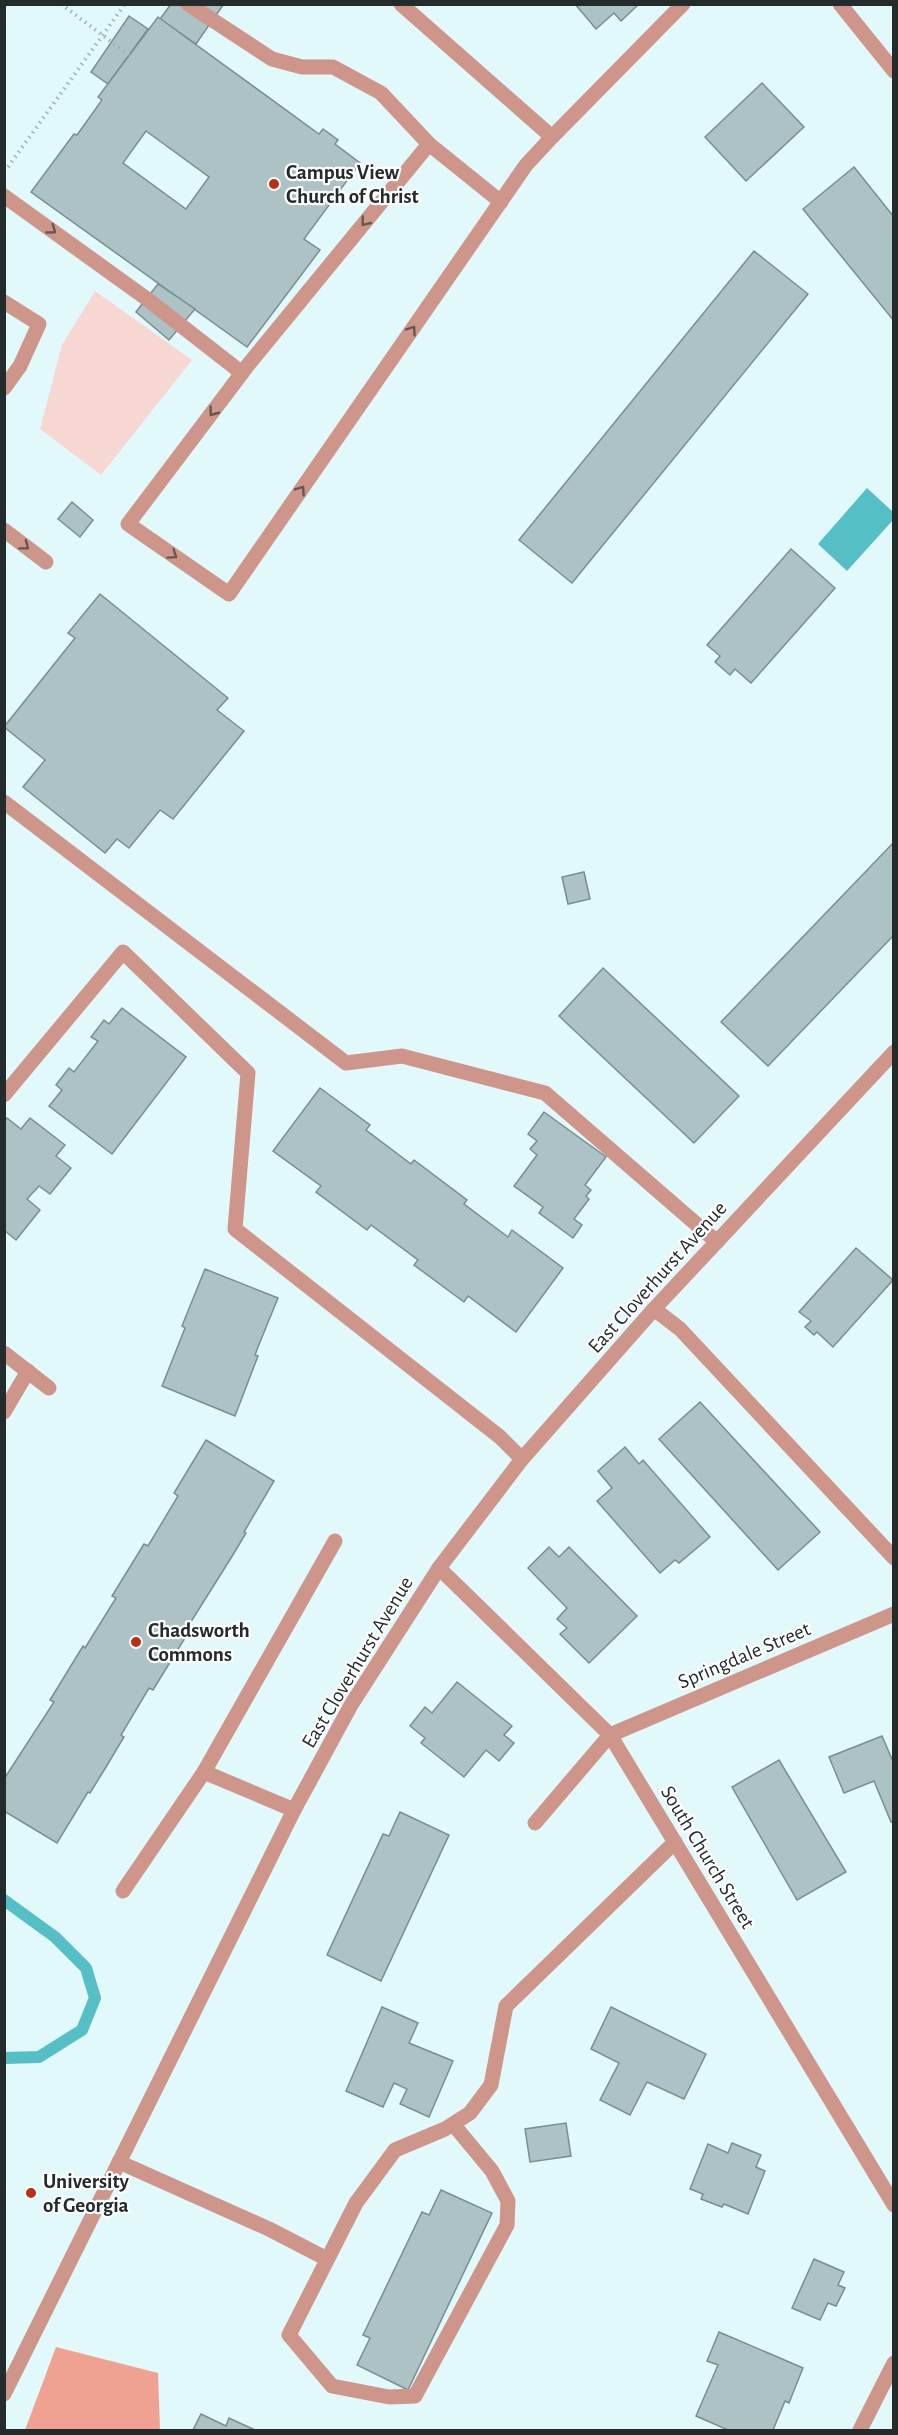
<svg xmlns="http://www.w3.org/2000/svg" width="898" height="2435" font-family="'Alegreya Sans',sans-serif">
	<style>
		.green { fill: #f6d7d1 }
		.forest { fill: #f0a292 }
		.water { fill: #56bec5 }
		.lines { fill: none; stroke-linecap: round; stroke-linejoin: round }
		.stream { stroke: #56bec5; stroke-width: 12 }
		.building { fill: #acc2c4; stroke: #798e90; stroke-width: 1.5; fill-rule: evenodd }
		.path { stroke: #a1b3b5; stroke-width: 4; stroke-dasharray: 1.5 4.5; stroke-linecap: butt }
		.minor { stroke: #ce968a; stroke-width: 15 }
		.oneway { stroke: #675652 }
		.poi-dot { fill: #ba2f17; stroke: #fff; stroke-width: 2 }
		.labels { text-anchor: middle; stroke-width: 4.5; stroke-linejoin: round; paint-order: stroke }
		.poi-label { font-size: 21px; font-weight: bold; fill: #232b2c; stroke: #fff; text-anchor: start }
		.street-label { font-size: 21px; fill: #232b2c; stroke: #fff }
	</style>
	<rect width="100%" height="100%" fill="#e2f9fb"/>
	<path class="green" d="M95,291L192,360L101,475L40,429L62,345Z"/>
	<path class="forest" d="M56,2347L158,2373L160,2430H25Z"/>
	<path class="water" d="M867,488L893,512V520L847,571L818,544Z"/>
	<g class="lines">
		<path class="stream" d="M4,1900L55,1937L86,1968L95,1998L82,2030L39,2057L4,2058"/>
	</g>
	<g class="building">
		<path d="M171,4H222L223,5L196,44L160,19Z"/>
		<path d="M575,4H639L621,21L614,13L596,29Z"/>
		<path d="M129,16L148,29L108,84L91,72Z"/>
		<path d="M158,17L319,134L323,129L338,140L335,144L360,163L304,239L320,250L247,347L31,192L74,134L77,135L102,100L98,97ZM146,131L209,177L186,209L123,163Z"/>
		<path d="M762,83L804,127L746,181L705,137Z"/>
		<path d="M854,167L894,217V321L803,209Z"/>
		<path d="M754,251L808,294L572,583L519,540Z"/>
		<path d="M158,284L195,309L169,340L136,312Z"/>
		<path d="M72,502L93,520L80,537L58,519Z"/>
		<path d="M791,549L835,588L751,683L735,669L730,675L715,662L720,656L707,645Z"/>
		<path d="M100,594L228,698L217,710L244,731L173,819L160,810L129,848L117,839L105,853L23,787L45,760L4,727L75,638L68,633Z"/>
		<path d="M894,842V935L768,1066L721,1022Z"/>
		<path d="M584,872L590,899L568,904L562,877Z"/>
		<path d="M603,968L739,1096L694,1143L559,1016Z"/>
		<path d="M122,1008L186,1057L112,1154L49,1106L62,1090L56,1085L69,1068L74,1072L98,1041L91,1037L104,1020L109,1024Z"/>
		<path d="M320,1088L370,1125L366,1130L411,1164L414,1160L467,1200L464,1204L508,1237L512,1230L563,1268L516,1332L468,1296L464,1302L414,1265L418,1260L371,1225L367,1230L316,1192L321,1186L273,1151Z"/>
		<path d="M544,1112L606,1157L585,1185L591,1190L586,1196L589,1199L574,1219L582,1225L573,1238L539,1213L543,1207L514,1186L537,1155L530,1149L537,1141L528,1134Z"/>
		<path d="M7,1118L21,1129L30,1118L65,1145L56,1156L71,1168L50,1194L39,1186L27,1199L40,1210L16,1240L4,1230V1121Z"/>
		<path d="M856,1248L893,1280L833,1347L817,1332L814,1335L805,1327L811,1321L799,1312Z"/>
		<path d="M205,1269L278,1298L258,1347L255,1355L258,1356L235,1416L162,1386L185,1328L182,1326Z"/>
		<path d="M700,1402L820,1532L778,1570L659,1439Z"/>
		<path d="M206,1440L274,1481L244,1532L246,1533L231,1558L182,1636L185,1638L172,1659L153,1690L149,1688L121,1735L124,1737L106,1767L90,1793L88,1792L57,1843L4,1811V1779L54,1702L50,1700L83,1646L85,1648L116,1598L112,1596L144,1544L148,1546L178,1496L174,1493Z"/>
		<path d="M625,1447L639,1464L643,1460L710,1537L679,1563L675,1560L660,1573L597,1501L612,1488L598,1471Z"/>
		<path d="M549,1547L559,1557L569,1547L637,1616L589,1663L560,1634L567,1628L557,1619L567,1608L528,1568Z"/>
		<path d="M457,1682L512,1726L504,1735L514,1743L499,1761L486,1750L464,1777L421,1743L425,1738L410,1726L425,1707L432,1713Z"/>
		<path d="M882,1736L894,1764V1821L891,1822L874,1781L844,1793L829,1757Z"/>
		<path d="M779,1760L846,1872L797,1900L732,1787Z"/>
		<path d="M400,1812L449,1835L381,1981L327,1955L383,1834L389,1836Z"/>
		<path d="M382,2007L418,2023L409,2043L453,2061L429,2117L400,2104L407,2089L394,2083L383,2107L346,2091Z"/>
		<path d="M611,2007L706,2054L684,2099L647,2082L630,2115L600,2100L619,2063L591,2049Z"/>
		<path d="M566,2123L571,2156L530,2162L525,2129Z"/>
		<path d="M732,2143L761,2155L756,2167L765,2171L748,2214L724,2204L722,2207L701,2199L703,2194L690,2189L708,2144L728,2153Z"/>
		<path d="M441,2190L492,2213L408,2390L357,2365L370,2338L363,2335L422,2212L429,2215Z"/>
		<path d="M814,2259L844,2272L838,2285L845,2288L836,2306L828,2303L820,2320L792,2308Z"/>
		<path d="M719,2332L803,2368L789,2403L785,2401L773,2430H728L696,2416L718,2365L707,2361Z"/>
		<path d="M201,2414L226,2426L229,2418L255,2430H193Z"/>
	</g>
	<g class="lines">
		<g class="path">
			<path d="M61,4L129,55"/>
			<path d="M8,167L125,4"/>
		</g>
		<g class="minor">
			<path d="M188,4L272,59L302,67H333L381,93L429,144L501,202"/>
			<path d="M401,4L552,137"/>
			<path d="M840,4L894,71"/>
			<path d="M429,144L248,365L128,524L229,594L526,165L552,137L683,4"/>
			<path d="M4,196L147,299L242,373"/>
			<path d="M4,302L39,324L20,366L4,388"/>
			<path d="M4,530L46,562"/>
			<path d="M4,802L346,1063L402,1056L545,1093L717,1242"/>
			<path d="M4,1095L123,952L248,1073L235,1229L500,1437L522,1459"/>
			<path d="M654,1309L680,1329L894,1558"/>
			<path d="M4,1353L49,1388"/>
			<path d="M4,1412L28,1371"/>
			<path d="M439,1568L610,1735L894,2205"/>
			<path d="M294,1810L204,1772L335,1541"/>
			<path d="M535,1823L610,1735L894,1614"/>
			<path d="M123,1891L204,1772"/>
			<path d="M453,2124L492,2171L508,2201L507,2225L415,2396L389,2397L332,2386L289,2335L356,2203L395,2150L445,2129L470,2113L491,2085L506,2006L675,1842"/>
			<path d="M119,2162L269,2229L327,2259"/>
			<path d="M4,2394L294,1810L351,1705L439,1568L522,1459L654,1309L894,1052"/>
			<path d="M860,2430L894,2363"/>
		</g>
	</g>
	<defs><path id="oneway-chevron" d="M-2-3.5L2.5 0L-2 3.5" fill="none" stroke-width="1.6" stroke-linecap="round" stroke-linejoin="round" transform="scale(1.5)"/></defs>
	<g class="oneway">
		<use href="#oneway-chevron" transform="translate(365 222) rotate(129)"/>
		<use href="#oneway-chevron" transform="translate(52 230) rotate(36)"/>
		<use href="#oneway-chevron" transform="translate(412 330) rotate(-55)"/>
		<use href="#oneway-chevron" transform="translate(213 412) rotate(127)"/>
		<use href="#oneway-chevron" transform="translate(301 490) rotate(-55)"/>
		<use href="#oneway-chevron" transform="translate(25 546) rotate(37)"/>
		<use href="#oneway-chevron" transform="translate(173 555) rotate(35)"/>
	</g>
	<g class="poi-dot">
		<circle cx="274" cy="184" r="6"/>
		<circle cx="136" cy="1642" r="6"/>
		<circle cx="31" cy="2193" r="6"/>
	</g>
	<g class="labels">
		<g class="poi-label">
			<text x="286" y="179">Campus View<tspan x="286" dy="24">Church of Christ</tspan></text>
			<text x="148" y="1637">Chadsworth<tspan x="148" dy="24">Commons</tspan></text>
			<text x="43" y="2188">University<tspan x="43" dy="24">of Georgia</tspan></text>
		</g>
		<g class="street-label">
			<text transform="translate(657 1277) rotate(-48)" y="7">East Cloverhurst Avenue</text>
			<text transform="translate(744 1655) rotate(-23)" y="7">Springdale Street</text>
			<text transform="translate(357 1662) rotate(-59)" y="7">East Cloverhurst Avenue</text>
			<text transform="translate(708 1857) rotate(59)" y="7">South Church Street</text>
		</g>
	</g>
	<rect width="898" height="2435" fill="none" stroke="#232b2c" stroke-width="12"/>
</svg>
